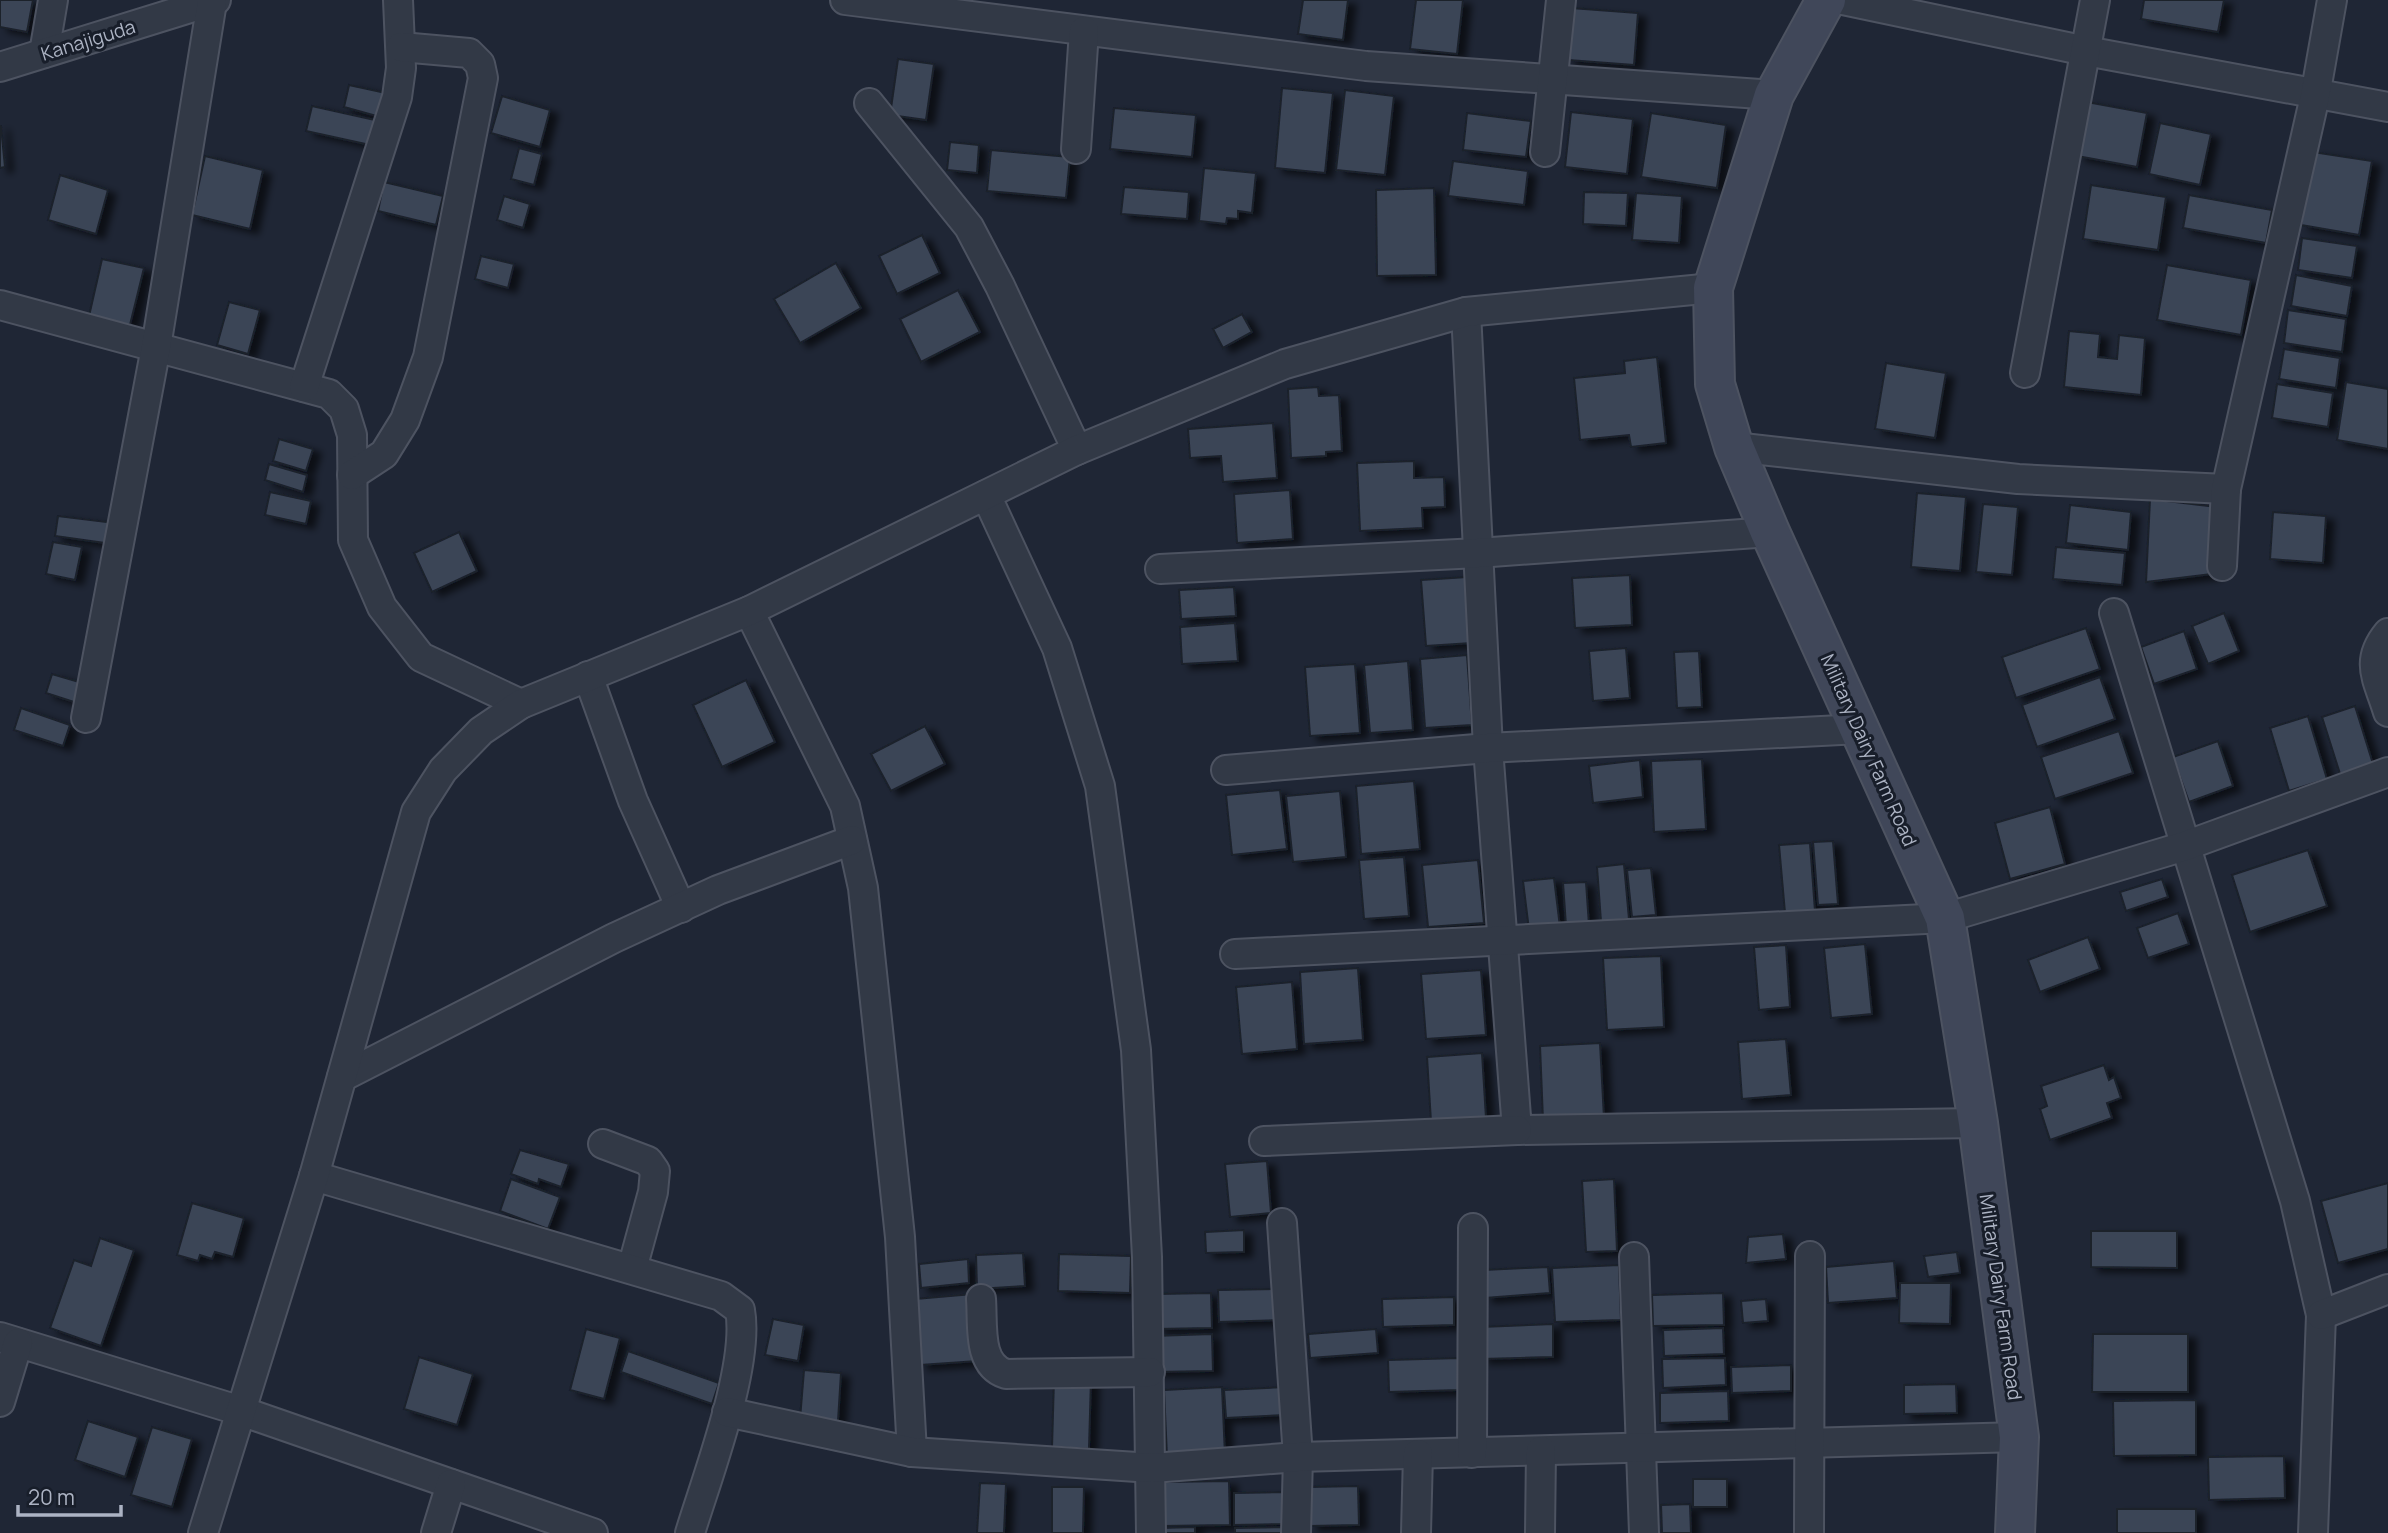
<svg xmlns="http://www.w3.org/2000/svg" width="2388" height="1533" font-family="Manrope,sans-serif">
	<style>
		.building { fill: #3b4456; stroke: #1a202c; stroke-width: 2; filter: url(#shadow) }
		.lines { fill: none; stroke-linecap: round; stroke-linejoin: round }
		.minor-casing { stroke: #4d5361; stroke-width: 32 }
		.secondary-casing { stroke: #4d5361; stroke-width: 42 }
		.minor { stroke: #323946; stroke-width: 28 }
		.secondary { stroke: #404759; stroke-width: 38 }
		.labels { text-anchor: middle; stroke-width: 6; stroke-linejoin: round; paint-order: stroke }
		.street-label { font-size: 19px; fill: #acb3c3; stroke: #181e2a }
	</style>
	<defs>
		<filter id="shadow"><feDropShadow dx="8" dy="4.5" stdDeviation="3.5" flood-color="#0009"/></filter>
	</defs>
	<rect width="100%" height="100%" fill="#1f2635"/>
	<g class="building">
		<path d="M0,0H33L27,32L0,27Z"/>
		<path d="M1303,0H1348L1343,40L1298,34Z"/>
		<path d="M1416,0H1463L1457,54L1410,49Z"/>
		<path d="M2144,0H2224L2218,32L2141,19Z"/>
		<path d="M1571,8L1638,13L1634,65L1568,60Z"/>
		<path d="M898,59L934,64L926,120L890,115Z"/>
		<path d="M349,85L386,93L380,117L344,107Z"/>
		<path d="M1282,88L1333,93L1325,173L1275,168Z"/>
		<path d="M1345,90L1394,96L1385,175L1336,170Z"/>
		<path d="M502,96L550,110L540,147L491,133Z"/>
		<path d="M2087,102L2147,113L2137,167L2077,156Z"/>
		<path d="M312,106L375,120L370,145L306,131Z"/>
		<path d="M1114,108L1196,115L1192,157L1110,149Z"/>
		<path d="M1571,112L1633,119L1627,174L1565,167Z"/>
		<path d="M1467,113L1531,121L1526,157L1463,150Z"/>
		<path d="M1651,113L1726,125L1717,188L1641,177Z"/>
		<path d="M2160,123L2211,134L2200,185L2149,174Z"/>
		<path d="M1,126L5,167L0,168V126Z"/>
		<path d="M950,142L979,145L977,173L947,170Z"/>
		<path d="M519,148L542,154L534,185L511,179Z"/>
		<path d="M991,150L1070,157L1066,198L987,191Z"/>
		<path d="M2313,152L2372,161L2359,235L2301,225Z"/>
		<path d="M205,156L263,170L250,229L192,215Z"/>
		<path d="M1453,161L1528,171L1524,205L1448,196Z"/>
		<path d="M1204,168L1256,173L1252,213L1238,211V219L1227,218L1226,224L1199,221Z"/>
		<path d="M60,175L108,190L96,234L48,220Z"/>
		<path d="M384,182L443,196L436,225L378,211Z"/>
		<path d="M2091,185L2166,197L2158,250L2083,239Z"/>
		<path d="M1124,187L1189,192L1187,219L1121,214Z"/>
		<path d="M1434,188L1436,275L1377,276L1376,190Z"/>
		<path d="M1584,192L1628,193L1626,226L1583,224Z"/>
		<path d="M1636,193L1682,196L1679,243L1632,240Z"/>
		<path d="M2189,195L2272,210L2266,243L2183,228Z"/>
		<path d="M504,196L530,204L523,228L497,220Z"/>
		<path d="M922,235L940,273L897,294L879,256Z"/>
		<path d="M2302,238L2357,246L2352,278L2298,270Z"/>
		<path d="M481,256L514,264L508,288L475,279Z"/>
		<path d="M102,259L144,268L130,325L89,316Z"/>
		<path d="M836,263L861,308L800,343L774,299Z"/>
		<path d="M2167,265L2251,280L2241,335L2157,320Z"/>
		<path d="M2296,275L2352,286L2347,316L2291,306Z"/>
		<path d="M958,290L980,332L921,362L900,319Z"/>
		<path d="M229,302L260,310L248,354L217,345Z"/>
		<path d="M2288,310L2346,319L2342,352L2284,343Z"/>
		<path d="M1242,314L1252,332L1223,348L1213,329Z"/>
		<path d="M2069,331L2100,334L2098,357L2117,359L2119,335L2145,338L2141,395L2064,387Z"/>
		<path d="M2284,349L2340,358L2336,388L2279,379Z"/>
		<path d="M1657,357L1666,443L1631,447L1629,435L1580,440L1574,378L1625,373L1624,361Z"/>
		<path d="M1886,363L1946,373L1935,438L1875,429Z"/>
		<path d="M2346,382L2388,389V449L2337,440Z"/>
		<path d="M2277,384L2333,393L2328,427L2272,418Z"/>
		<path d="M1318,387L1319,396L1339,395L1342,451L1326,452V456L1291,458L1288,389Z"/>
		<path d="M1273,423L1277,478L1223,482L1221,456L1190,458L1188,429Z"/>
		<path d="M279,439L313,449L306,471L273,461Z"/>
		<path d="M1414,461V478L1444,477L1445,507L1422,508L1423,528L1360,531L1357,463Z"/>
		<path d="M269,464L307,475L303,492L265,480Z"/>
		<path d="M1290,490L1293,539L1237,543L1234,494Z"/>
		<path d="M270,492L311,501L306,524L265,515Z"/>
		<path d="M1917,493L1966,497L1960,571L1911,567Z"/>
		<path d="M2150,499L2217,507L2212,574L2146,582Z"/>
		<path d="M1983,504L2018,507L2012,575L1976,572Z"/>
		<path d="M2070,505L2131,512L2128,550L2066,543Z"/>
		<path d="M2273,512L2326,516L2323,563L2270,559Z"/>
		<path d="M58,516L115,523L112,544L55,536Z"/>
		<path d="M459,532L477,571L432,592L414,553Z"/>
		<path d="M53,542L82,547L75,580L46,574Z"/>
		<path d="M2056,547L2125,553L2122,585L2053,579Z"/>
		<path d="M1630,575L1632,625L1575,628L1572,578Z"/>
		<path d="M1467,577L1472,643L1426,646L1421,580Z"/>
		<path d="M1234,587L1236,616L1181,619L1179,590Z"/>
		<path d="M2224,613L2239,651L2208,664L2192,626Z"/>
		<path d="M1235,623L1238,661L1182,664L1180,627Z"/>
		<path d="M2086,628L2100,669L2016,698L2002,657Z"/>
		<path d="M2184,631L2197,669L2154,684L2141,647Z"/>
		<path d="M1626,648L1630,698L1593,701L1589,651Z"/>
		<path d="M1699,651L1702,707L1677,708L1674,652Z"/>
		<path d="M1467,655L1472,725L1425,728L1420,659Z"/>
		<path d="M1408,661L1413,730L1370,733L1364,665Z"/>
		<path d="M1355,664L1360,733L1310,736L1305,667Z"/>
		<path d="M52,674L86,684L80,704L46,693Z"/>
		<path d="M2100,677L2115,719L2037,747L2022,705Z"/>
		<path d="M746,680L775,742L722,767L693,705Z"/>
		<path d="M2355,706L2374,767L2341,777L2322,717Z"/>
		<path d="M21,708L70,725L63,746L14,730Z"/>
		<path d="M2308,716L2327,779L2289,791L2270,728Z"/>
		<path d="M925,726L945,764L891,791L871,754Z"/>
		<path d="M2119,731L2133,773L2055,799L2041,757Z"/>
		<path d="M2218,741L2233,786L2189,802L2173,757Z"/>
		<path d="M1702,759L1706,829L1654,832L1651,761Z"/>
		<path d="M1640,760L1643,797L1593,803L1589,766Z"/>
		<path d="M1414,781L1420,849L1361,854L1356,786Z"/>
		<path d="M1280,790L1287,849L1232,855L1226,795Z"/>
		<path d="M1340,791L1346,857L1293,862L1286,796Z"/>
		<path d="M2050,807L2065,864L2010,879L1995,823Z"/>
		<path d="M1833,841L1838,904L1818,905L1813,842Z"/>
		<path d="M1810,843L1815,911L1785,913L1779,845Z"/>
		<path d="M2308,850L2327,906L2250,932L2232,875Z"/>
		<path d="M1404,857L1409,916L1364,919L1359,860Z"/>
		<path d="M1478,860L1484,923L1428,927L1422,865Z"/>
		<path d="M1624,864L1629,919L1601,922L1597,867Z"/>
		<path d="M1651,868L1656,915L1632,917L1627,870Z"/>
		<path d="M1554,878L1560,927L1529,930L1523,881Z"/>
		<path d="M2162,879L2168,897L2126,911L2120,892Z"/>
		<path d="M1586,882L1589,925L1566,926L1563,883Z"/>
		<path d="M2178,913L2189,944L2148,958L2137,928Z"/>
		<path d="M2088,937L2100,969L2040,992L2028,960Z"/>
		<path d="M1865,944L1872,1014L1831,1018L1824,948Z"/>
		<path d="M1786,945L1790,1007L1759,1010L1754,947Z"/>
		<path d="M1661,956L1664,1027L1607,1030L1603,958Z"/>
		<path d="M1358,968L1363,1040L1304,1044L1300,972Z"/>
		<path d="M1481,970L1486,1035L1426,1039L1421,974Z"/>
		<path d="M1292,982L1297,1049L1242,1054L1236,987Z"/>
		<path d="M1786,1039L1791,1095L1742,1099L1738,1042Z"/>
		<path d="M1600,1043L1604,1118L1543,1121L1540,1046Z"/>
		<path d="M1482,1053L1486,1118L1431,1122L1427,1057Z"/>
		<path d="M2104,1065L2109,1080L2114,1077L2121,1098L2107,1103L2112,1118L2050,1140L2040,1109L2047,1106L2041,1086Z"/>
		<path d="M520,1150L569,1164L561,1187L539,1179L538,1184L511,1174Z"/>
		<path d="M1267,1161L1271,1213L1230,1217L1225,1164Z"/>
		<path d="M511,1179L560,1197L548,1229L500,1211Z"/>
		<path d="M1614,1179L1617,1251L1586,1252L1582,1181Z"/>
		<path d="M2388,1183V1249L2338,1263L2321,1201Z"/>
		<path d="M192,1203L244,1218L233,1257L215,1252L212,1259L200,1255L198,1261L177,1255Z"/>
		<path d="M1244,1230V1252L1206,1253L1205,1232Z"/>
		<path d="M2091,1231H2177V1268L2091,1267Z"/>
		<path d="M1783,1234L1786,1259L1746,1263L1748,1237Z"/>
		<path d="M100,1238L134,1250L101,1346L50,1328L74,1260L91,1266Z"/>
		<path d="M1957,1252L1960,1273L1928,1277L1924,1256Z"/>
		<path d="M1023,1253L1025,1286L977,1289L976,1255Z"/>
		<path d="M1059,1254L1131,1256L1130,1293L1058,1291Z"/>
		<path d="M968,1259L969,1283L921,1288L919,1264Z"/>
		<path d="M1894,1261L1897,1298L1828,1303L1826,1267Z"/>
		<path d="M1619,1265L1621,1320L1555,1322L1552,1268Z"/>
		<path d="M1548,1267L1550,1293L1485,1298L1483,1270Z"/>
		<path d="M1900,1283H1951L1950,1324L1899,1323Z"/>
		<path d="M1280,1289L1281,1320L1219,1322L1218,1290Z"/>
		<path d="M1211,1293L1212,1328L1157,1329L1156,1294Z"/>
		<path d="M1723,1293L1724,1325L1653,1326L1652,1295Z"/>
		<path d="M973,1294L978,1361L920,1365L915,1299Z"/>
		<path d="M1454,1297V1325L1383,1327L1382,1299Z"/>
		<path d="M1766,1299L1768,1321L1743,1323L1741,1301Z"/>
		<path d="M773,1319L804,1325L798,1361L765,1355Z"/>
		<path d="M1553,1324V1357L1481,1359L1480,1327Z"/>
		<path d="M1723,1328L1724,1354L1664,1356L1663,1330Z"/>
		<path d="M586,1329L620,1338L604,1399L570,1390Z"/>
		<path d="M1376,1329L1378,1353L1310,1358L1308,1334Z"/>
		<path d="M1212,1334L1213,1371L1154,1372L1152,1336Z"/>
		<path d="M2093,1334H2188V1392H2092Z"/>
		<path d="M628,1351L719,1383L712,1404L621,1372Z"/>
		<path d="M419,1357L473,1374L457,1425L404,1409Z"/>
		<path d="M1459,1358L1460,1390L1389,1392L1388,1360Z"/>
		<path d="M1725,1358L1726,1385L1663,1388L1662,1359Z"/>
		<path d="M1791,1365V1391L1732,1393L1731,1367Z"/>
		<path d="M804,1370L841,1373L838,1421L800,1419Z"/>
		<path d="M1054,1378L1091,1379L1089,1449L1052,1447Z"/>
		<path d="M1956,1384L1957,1413L1904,1414V1385Z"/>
		<path d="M1222,1387L1225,1455L1167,1457L1164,1390Z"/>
		<path d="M1284,1387L1285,1415L1226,1418L1224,1390Z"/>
		<path d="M1728,1391L1729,1421L1660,1423V1393Z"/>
		<path d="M2196,1400V1455L2114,1456L2113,1401Z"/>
		<path d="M88,1421L138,1437L125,1477L75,1460Z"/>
		<path d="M152,1427L192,1439L172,1507L131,1495Z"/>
		<path d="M2284,1456L2285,1498L2209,1500L2208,1457Z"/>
		<rect x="1693" y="1479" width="34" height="28"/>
		<path d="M1229,1481L1230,1525L1163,1526V1482Z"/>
		<path d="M980,1483L1006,1484L1004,1533H977Z"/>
		<path d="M1358,1486L1359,1525L1310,1526L1309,1487Z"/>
		<path d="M1052,1487H1084L1083,1533H1052Z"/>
		<path d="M1283,1492V1524L1234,1525V1493Z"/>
		<path d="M1690,1504L1691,1533H1662L1661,1505Z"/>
		<rect x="2117" y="1509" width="79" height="24"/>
		<path d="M1195,1527V1533H1159V1528Z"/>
		<path d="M1286,1527V1533H1235V1528Z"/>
	</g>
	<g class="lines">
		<defs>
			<g id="minor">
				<path d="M845,0L1366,66L1774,95"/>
				<path d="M1843,0L2086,51L2388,107"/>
				<path d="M44,53L53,0"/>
				<path d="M0,67L216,0"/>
				<path d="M869,103L969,227L1000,286L1077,450"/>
				<path d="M1076,149L1084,31"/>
				<path d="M1545,152L1561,0"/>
				<path d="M0,305L329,394L344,409L352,435L353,540L382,607L421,657L521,704"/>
				<path d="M1466,312L1488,748L1517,1130L1978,1123"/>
				<path d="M2025,373L2095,0"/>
				<path d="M304,387L397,97L401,68L398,0"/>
				<path d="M1734,447L2018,479L2226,489"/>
				<path d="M352,475L384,454L405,420L428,357L483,78L480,64L469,53L401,47"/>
				<path d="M986,495L1057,648L1100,786L1136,1050L1147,1257L1151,1533"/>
				<path d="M2222,566L2226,489L2315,96L2332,0"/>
				<path d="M1160,569L1478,553L1770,532"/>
				<path d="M749,611L845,806L863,888L900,1237L912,1452"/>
				<path d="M2114,613L2295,1201L2321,1315L2313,1533"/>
				<path d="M2388,633C2364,662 2378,679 2388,712"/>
				<path d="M588,676L633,801L681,908"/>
				<path d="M86,718L156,347L212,2"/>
				<path d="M1226,770L1488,748L1860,729"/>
				<path d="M1235,954L1945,918L2185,846L2388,772"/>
				<path d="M342,1077L614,938L718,890L852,840"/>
				<path d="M1264,1141L1517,1130"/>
				<path d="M603,1144L648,1161L655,1171L653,1192L632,1269"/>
				<path d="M314,1176L721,1296L740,1310C750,1365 707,1477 690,1533"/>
				<path d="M1282,1223L1298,1457L1296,1533"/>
				<path d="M1634,1257L1644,1533"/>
				<path d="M981,1299C983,1325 977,1365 1006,1374L1150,1372"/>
				<path d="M2321,1315L2388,1289"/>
				<path d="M0,1337L241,1411L593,1533"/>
				<path d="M0,1402L18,1343"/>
				<path d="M727,1412L912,1452L1152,1468L1298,1457L2019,1437"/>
				<path d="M1472,1453L1473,1228"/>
				<path d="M203,1533L314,1176L416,812L443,770L481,731L521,704L749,611L1077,450L1285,364L1466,312L1713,288"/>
				<path d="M436,1533L451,1484"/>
				<path d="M1416,1533L1418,1454"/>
				<path d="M1540,1533L1541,1451"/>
				<path d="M1809,1533L1810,1256"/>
			</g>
			<path id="secondary" d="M1826,0L1774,95L1713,288L1715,384L1734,447L1770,532L1945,918L1978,1123L2019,1437L2015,1533"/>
		</defs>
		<use href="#minor" class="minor-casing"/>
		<use href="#secondary" class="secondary-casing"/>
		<use href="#minor" class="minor"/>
		<use href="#secondary" class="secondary"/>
	</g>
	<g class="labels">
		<g class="street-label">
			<text transform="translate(88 40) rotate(-17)" y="7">Kanajiguda</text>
			<text transform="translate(1869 750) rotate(66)" y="7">Military Dairy Farm Road</text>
			<text transform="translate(2001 1297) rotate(82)" y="7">Military Dairy Farm Road</text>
		</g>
	</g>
	<path d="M18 1505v10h103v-10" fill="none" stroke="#acb3c3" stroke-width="3.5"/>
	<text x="28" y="1505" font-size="21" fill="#acb3c3" stroke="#181e2a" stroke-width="5" paint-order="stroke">20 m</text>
</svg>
